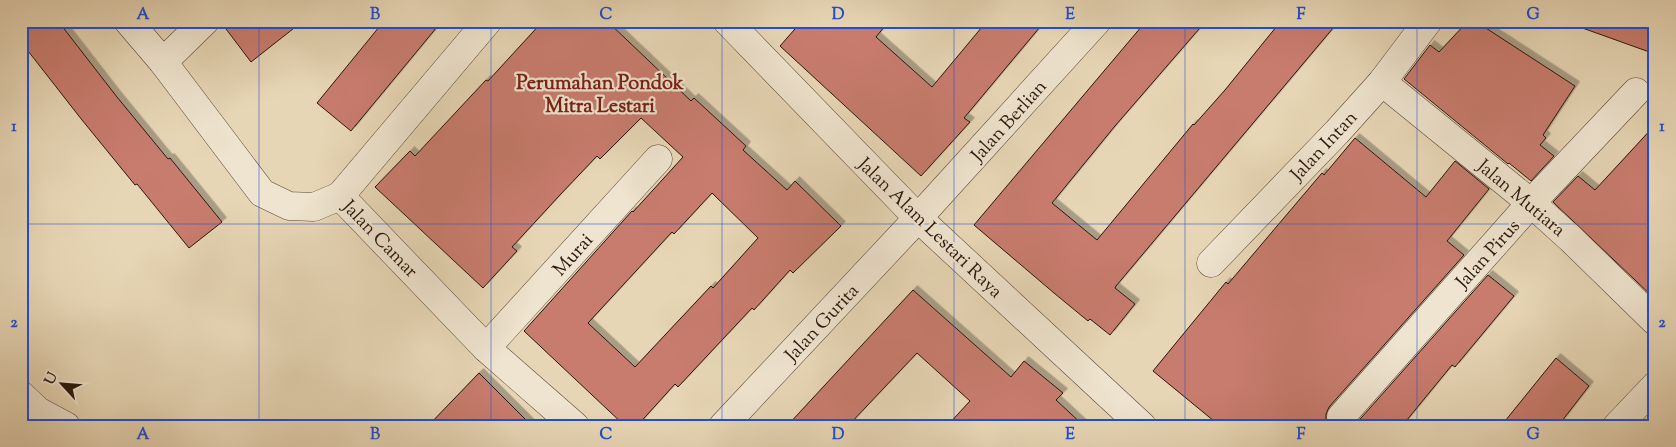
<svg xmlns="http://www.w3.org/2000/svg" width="1676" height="447" font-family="'Sorts Mill Goudy',serif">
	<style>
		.building { fill: #c87b6e; stroke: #28170d; fill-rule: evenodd; filter: url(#shadow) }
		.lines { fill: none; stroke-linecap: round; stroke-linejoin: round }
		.minor-casing { stroke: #584737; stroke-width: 29 }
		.minor { stroke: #efe4cf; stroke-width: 28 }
		.grid { fill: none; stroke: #1d4ed8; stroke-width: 1; stroke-opacity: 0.55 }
		.labels { text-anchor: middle; stroke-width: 4.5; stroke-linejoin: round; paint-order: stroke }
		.street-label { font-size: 19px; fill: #28170d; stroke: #efe4cf }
		.neighbourhood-label { font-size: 20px; font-weight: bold; fill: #7a1f14; stroke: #efe4cf }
		.neatline { fill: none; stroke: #1d4ed8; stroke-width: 2 }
		.grid-label { font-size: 16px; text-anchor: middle; font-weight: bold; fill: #1d4ed8 }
	</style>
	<defs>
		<filter id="shadow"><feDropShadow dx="4.5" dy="-4.5" stdDeviation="0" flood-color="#0004"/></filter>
	</defs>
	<rect width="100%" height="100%" fill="#e7d6b5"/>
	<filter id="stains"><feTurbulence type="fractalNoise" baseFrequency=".004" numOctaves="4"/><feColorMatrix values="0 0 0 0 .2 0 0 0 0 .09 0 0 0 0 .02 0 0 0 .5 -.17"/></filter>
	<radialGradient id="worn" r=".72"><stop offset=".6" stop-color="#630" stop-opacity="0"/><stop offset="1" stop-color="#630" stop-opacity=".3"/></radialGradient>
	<g class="building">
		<path d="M21,21H58L117,97L168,159L170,158L222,222L189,248L137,184L135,185L82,120L21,42Z"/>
		<path d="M220,21H303L251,62Z"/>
		<path d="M384,21H442L351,131L317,103Z"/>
		<path d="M543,21H607L691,101L694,98L746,146L743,150L787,190L795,181L841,226L793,273L790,270L754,310L752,308L678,387L675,384L637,426H625L524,331L632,211L633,212L683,157L641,118L600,159L597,156L559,196L512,247L517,251L483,288L375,187L410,151L415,156L486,80L488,81ZM712,193L758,238L713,288L711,286L635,367L588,323L672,232L674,234Z"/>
		<path d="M802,21H889L876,37L932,87L987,21H1045L964,118L970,122L921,176L780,46Z"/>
		<path d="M1137,21H1206L1115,126L1052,203L1097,240L1193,124L1194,125L1225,90L1281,21H1339L1116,286L1115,288L1135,304L1110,335L1090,319L1088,321L1054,293L974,225L1142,26Z"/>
		<path d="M1468,21H1475L1575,86L1543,135L1546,138L1540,145L1554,156L1531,181L1509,163L1508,164L1404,79L1430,45L1439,52Z"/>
		<path d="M1574,21H1655V54L1574,25Z"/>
		<path d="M1655,125V299L1553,202L1578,176L1595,190Z"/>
		<path d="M1355,138L1426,197L1455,161L1489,189L1447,241L1464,255L1329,407L1326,414V421L1329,426H1220L1153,371L1226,282L1228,284L1322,173L1324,175Z"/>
		<path d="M1488,275L1514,296L1455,367L1452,365L1402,426H1354Z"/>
		<path d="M913,290L1011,377L1024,361L1063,393L1056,400L1084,426H947L970,401L917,353L848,426H787Z"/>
		<path d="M1556,358L1589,386L1558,426H1501Z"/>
		<path d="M479,373L532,426H428Z"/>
	</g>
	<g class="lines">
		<defs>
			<g id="minor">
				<path d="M128,21L163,62L262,193L289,206L314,207L340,196L486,348L575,426"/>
				<path d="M727,21L918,218L1142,426"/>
				<path d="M163,62L205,21"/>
				<path d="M1382,82L1531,203L1571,239L1655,321"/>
				<path d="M340,196L487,22"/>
				<path d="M1211,263L1337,132L1382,82L1428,21"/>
				<path d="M486,348L658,159"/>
				<path d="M21,395L38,411L66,426"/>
				<path d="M1341,417L1531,203L1636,92"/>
				<path d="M723,426L918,218L1097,21"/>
				<path d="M1617,426L1655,386"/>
			</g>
		</defs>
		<use href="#minor" class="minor-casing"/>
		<use href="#minor" class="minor"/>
	</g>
	<path class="grid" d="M259,21V426M491,21V426M722,21V426M954,21V426M1185,21V426M1417,21V426M21,224H1655"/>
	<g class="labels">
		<g class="street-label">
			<text transform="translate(1008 120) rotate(-48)" y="7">Jalan Berlian</text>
			<text transform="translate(1323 145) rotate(-47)" y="7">Jalan Intan</text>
			<text transform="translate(1522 197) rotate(40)" y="7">Jalan Mutiara</text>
			<text transform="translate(931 227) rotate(44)" y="7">Jalan Alam Lestari Raya</text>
			<text transform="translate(381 238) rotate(46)" y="7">Jalan Camar</text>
			<text transform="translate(1487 253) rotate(-48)" y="7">Jalan Pirus</text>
			<text transform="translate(572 254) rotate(-48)" y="7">Murai</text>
			<text transform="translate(821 322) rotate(-47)" y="7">Jalan Gurita</text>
		</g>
		<g class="neighbourhood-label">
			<text x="600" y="89">Perumahan Pondok<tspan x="600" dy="23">Mitra Lestari</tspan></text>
		</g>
	</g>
	<rect width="1676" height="447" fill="none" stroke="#e7d6b5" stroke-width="55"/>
	<g transform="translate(62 384) rotate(296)" stroke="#efe4cf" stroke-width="4" paint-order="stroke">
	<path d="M0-4L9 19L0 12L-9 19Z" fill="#28170d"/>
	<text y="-8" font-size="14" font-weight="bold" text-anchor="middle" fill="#28170d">U</text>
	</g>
	<rect x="28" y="28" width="1620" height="392" class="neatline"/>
	<g class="grid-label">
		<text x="143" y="19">A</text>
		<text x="375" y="19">B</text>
		<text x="606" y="19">C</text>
		<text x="838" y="19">D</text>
		<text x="1070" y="19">E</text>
		<text x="1301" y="19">F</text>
		<text x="1533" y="19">G</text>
		<text x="14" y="131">1</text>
		<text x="1662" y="131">1</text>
		<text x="14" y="327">2</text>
		<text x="1662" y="327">2</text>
		<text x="143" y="439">A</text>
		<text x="375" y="439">B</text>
		<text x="606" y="439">C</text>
		<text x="838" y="439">D</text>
		<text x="1070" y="439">E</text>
		<text x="1301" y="439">F</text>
		<text x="1533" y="439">G</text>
	</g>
	<rect width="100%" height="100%" filter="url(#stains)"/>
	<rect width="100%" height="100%" fill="url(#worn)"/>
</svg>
